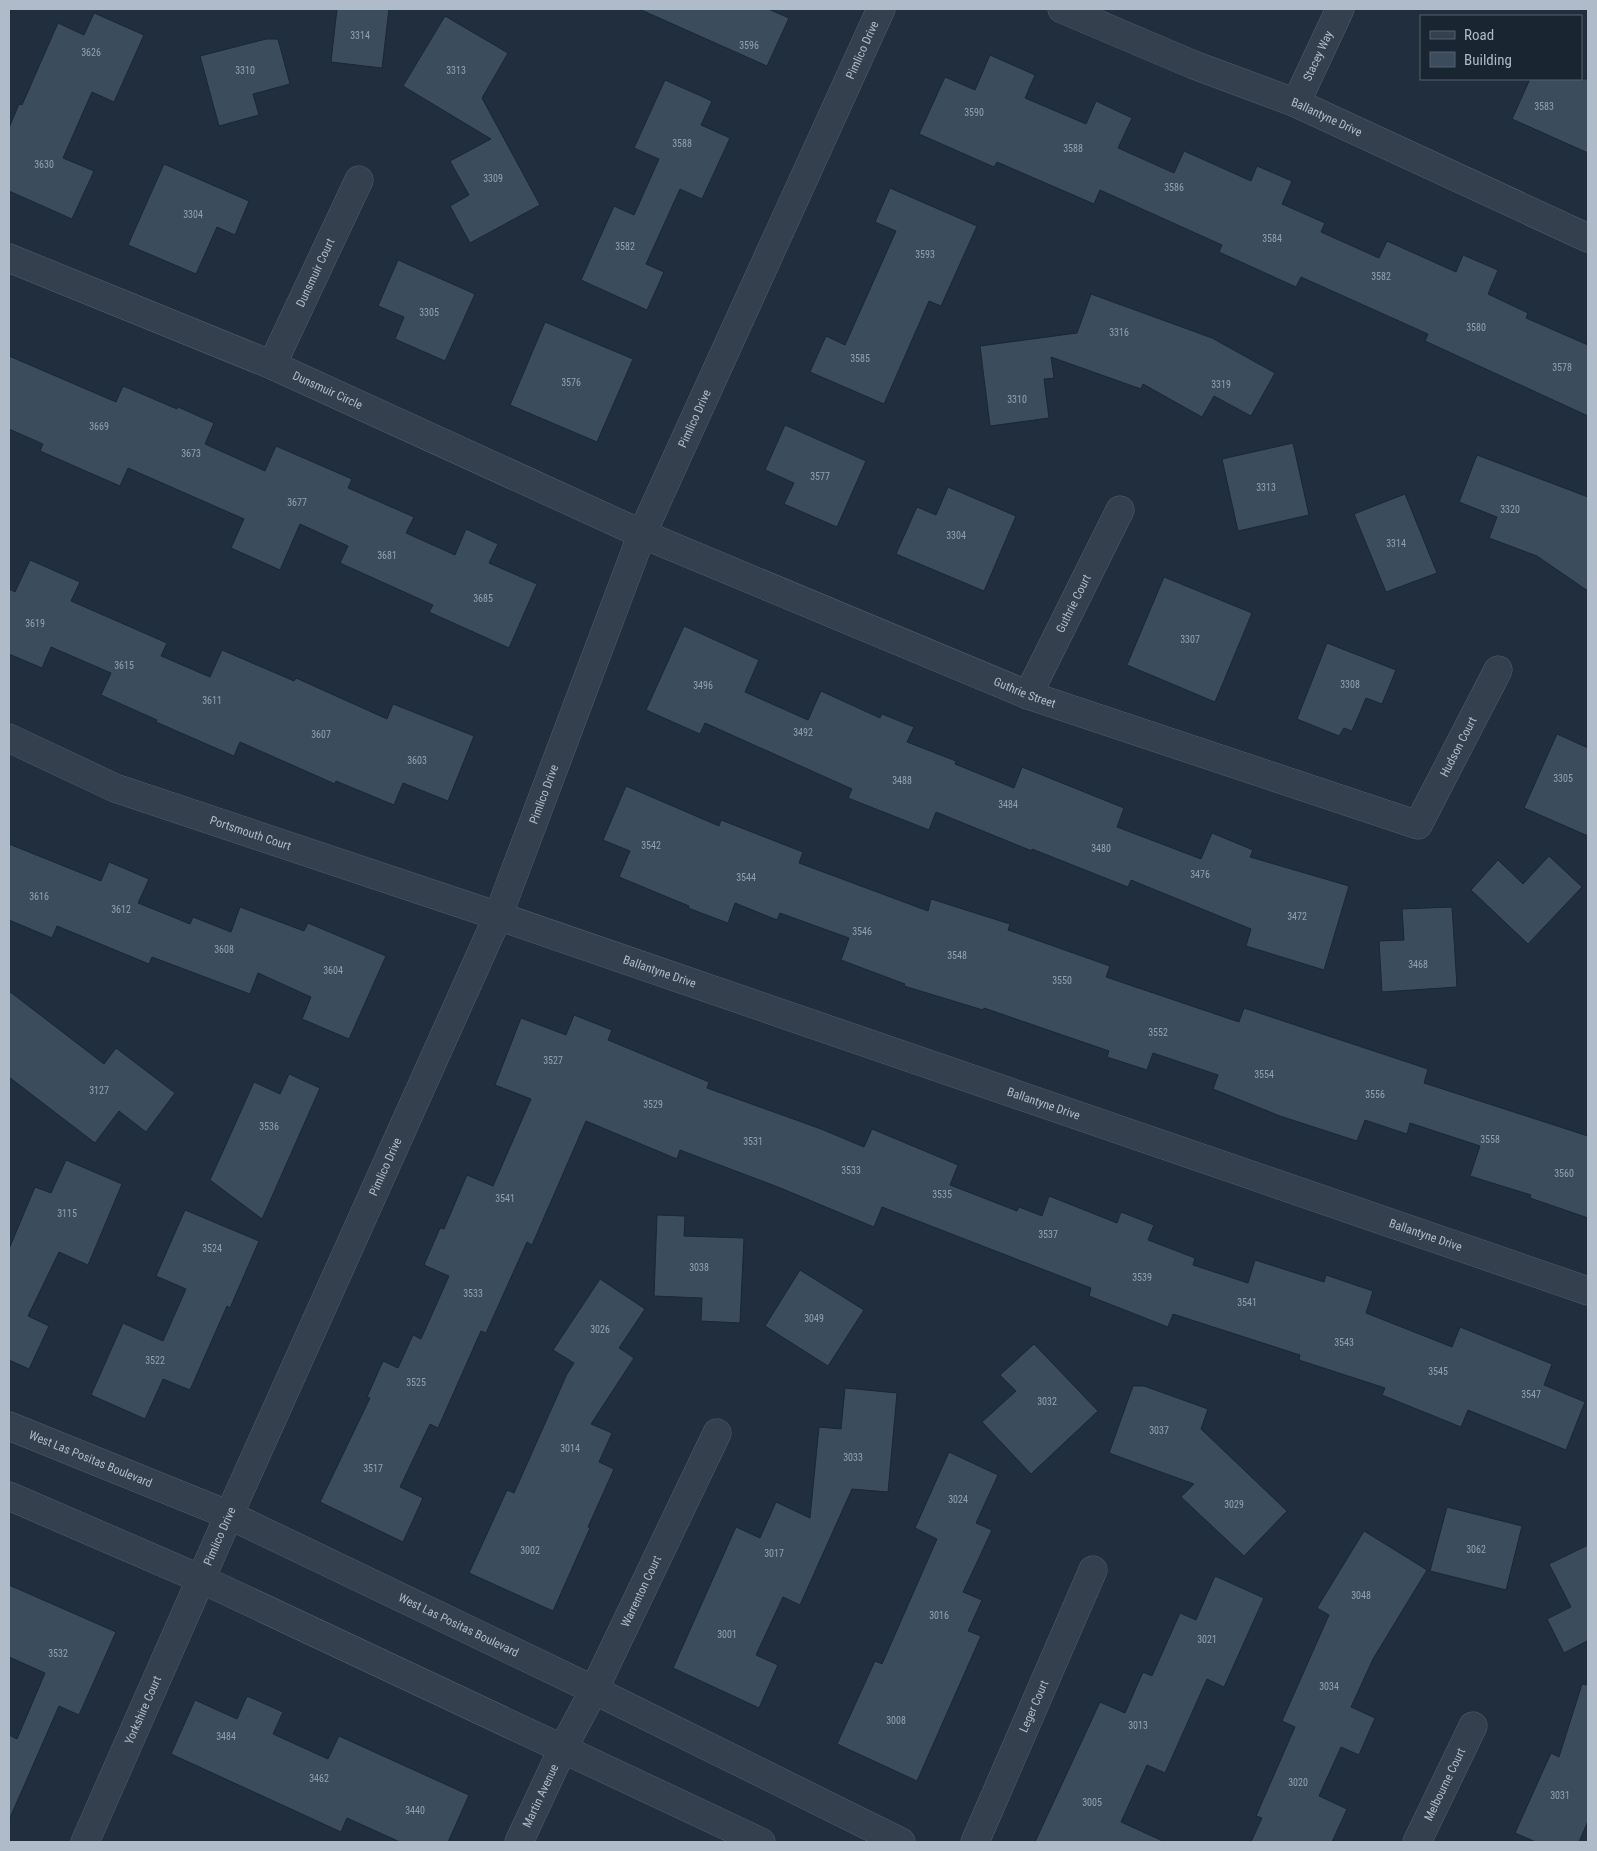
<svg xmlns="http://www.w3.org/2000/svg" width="1597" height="1851" font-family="'Roboto Condensed',sans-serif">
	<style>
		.building { fill: #3b4d5d; stroke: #1b2733 }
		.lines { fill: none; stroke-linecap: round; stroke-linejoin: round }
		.minor-casing { stroke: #525e6a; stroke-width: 29 }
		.minor { stroke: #34404d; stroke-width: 28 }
		.labels { text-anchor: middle; stroke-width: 4.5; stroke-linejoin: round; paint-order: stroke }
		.number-label { font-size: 10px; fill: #92a0ae }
		.street-label { font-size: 12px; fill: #afbbc9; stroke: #192531 }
	</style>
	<rect width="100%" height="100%" fill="#202e3d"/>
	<g class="building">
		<path d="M337,9H389L382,68L331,62Z"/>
		<path d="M639,9H768L789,18L767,66Z"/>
		<path d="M94,13L144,35L114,102L92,92L63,158L94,171L72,219L9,191V128L19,104L22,105L58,23L84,35Z"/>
		<path d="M445,16L508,53L482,98L540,205L470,243L450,206L469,195L450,161L491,139L403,86Z"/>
		<path d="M266,39H278L290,84L253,94L259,115L219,126L200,56Z"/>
		<path d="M990,55L1035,75L1025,98L1086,124L1096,101L1132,118L1118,148L1174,173L1184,151L1251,181L1257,166L1292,181L1282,204L1325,223L1321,232L1379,258L1387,241L1456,272L1463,255L1498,270L1488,294L1528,313L1526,318L1588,345V416L1425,341L1428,334L1301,277L1296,287L1219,252L1222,245L1100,190L1094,204L997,162L994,167L919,134L945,77L975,90Z"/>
		<path d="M1530,79H1588V153L1512,119Z"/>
		<path d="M665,80L712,101L701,125L730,138L702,199L680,189L646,264L664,272L647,310L581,280L614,206L634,215L659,159L634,148Z"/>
		<path d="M164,164L249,201L235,235L217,227L196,274L128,245Z"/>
		<path d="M890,188L977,226L941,306L929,301L884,404L810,372L826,336L845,345L896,231L875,222Z"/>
		<path d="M398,260L475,294L445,361L395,339L404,317L378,306Z"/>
		<path d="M1091,294L1212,338L1275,373L1251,416L1214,396L1202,417L1143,384L1141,389L1051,357L1054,378L1044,379L1049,418L990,426L980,346L1077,333Z"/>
		<path d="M545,322L633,359L597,442L510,405Z"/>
		<path d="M9,356L116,402L123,386L177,409L178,407L214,423L205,444L265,471L276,446L352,479L348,488L414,517L406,533L455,555L466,529L498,544L489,563L537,584L509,648L429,612L433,605L340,563L348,546L300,524L280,570L231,548L244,519L128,468L120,486L40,451L43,444L9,429Z"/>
		<path d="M785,425L866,461L837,527L784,504L794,483L765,470Z"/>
		<path d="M1293,443L1309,515L1238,531L1222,459Z"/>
		<path d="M1477,455L1588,497V591L1537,556L1489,538L1497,517L1459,502Z"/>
		<path d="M948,487L1016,516L984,591L896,554L917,507L936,515Z"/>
		<path d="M1405,494L1437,573L1386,592L1354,514Z"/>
		<path d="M30,560L80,582L71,601L167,643L161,656L210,677L222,650L294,681L296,678L387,719L393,704L474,736L448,801L403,783L394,805L336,781L335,784L240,742L234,756L156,722L157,720L101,695L111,673L51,647L42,668L9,654V589L15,592Z"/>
		<path d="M1164,577L1252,613L1215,702L1127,665Z"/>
		<path d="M684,626L759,660L745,692L808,720L821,691L880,718L882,714L914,727L907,742L956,761L955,764L1014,788L1022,767L1124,808L1117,827L1201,859L1212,833L1253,850L1250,857L1349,886L1324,970L1246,946L1251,929L1131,880L1128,887L1032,849V851L936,812L929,830L848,798L852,789L705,723L700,734L646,710Z"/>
		<path d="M1327,643L1396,670L1382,704L1366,698L1352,731L1344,728L1339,736L1297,719Z"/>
		<path d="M1557,734L1588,748V836L1524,808Z"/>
		<path d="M626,786L719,826L721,820L803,852L799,863L928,911L931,899L1010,924L1008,930L1110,966L1106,977L1239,1022L1244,1008L1428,1069L1424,1083L1588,1136V1218L1530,1198L1531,1195L1470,1176L1480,1146L1410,1123L1407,1134L1365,1120L1357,1141L1280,1116L1213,1089L1218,1075L1153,1053L1147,1070L1107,1057L1109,1051L984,1008L983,1010L904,986L905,984L841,960L849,938L780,913L777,920L735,903L728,923L688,908L689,906L619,877L630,851L603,840Z"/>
		<path d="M9,844L101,881L109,862L149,879L138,903L190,924L193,917L231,932L240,907L304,931L308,923L386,956L349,1039L302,1019L311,997L258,973L250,994L152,957L149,964L57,926L52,938L9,920Z"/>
		<path d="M1549,856L1582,887L1528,944L1471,890L1498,860L1523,884Z"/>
		<path d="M1452,907L1457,987L1382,992L1379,941L1404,940L1402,909Z"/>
		<path d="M9,991L104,1064L116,1048L175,1093L146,1132L119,1111L95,1143L9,1077Z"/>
		<path d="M574,1015L612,1030L608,1040L709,1082L707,1088L821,1129L864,1147L872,1129L958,1165L950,1185L1017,1211L1019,1207L1042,1216L1049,1196L1117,1223L1121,1212L1154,1225L1148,1240L1195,1258L1193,1265L1248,1283L1255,1260L1324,1282L1326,1275L1373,1291L1366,1313L1452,1347L1460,1327L1552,1364L1544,1385L1585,1402L1566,1450L1468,1410L1461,1427L1382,1395L1385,1388L1299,1360L1300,1355L1173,1314L1168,1327L1089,1296L1091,1288L882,1207L874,1227L778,1187L680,1150L677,1159L586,1121L532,1245L527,1242L486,1333L481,1331L438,1428L430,1424L400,1487L423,1498L403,1542L320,1502L370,1398L367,1397L383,1361L398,1368L413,1335L421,1339L449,1276L424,1265L440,1228L444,1229L467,1175L493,1186L531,1099L495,1085L521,1018L566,1035Z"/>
		<path d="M289,1074L320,1088L262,1219L210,1180L254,1082L280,1094Z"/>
		<path d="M66,1160L122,1184L88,1265L59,1252L28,1316L49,1326L29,1369L9,1360V1249L35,1187L51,1193Z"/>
		<path d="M185,1210L259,1241L230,1308L227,1306L190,1390L163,1379L145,1419L91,1395L123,1323L163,1341L186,1289L156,1276Z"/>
		<path d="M657,1215L685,1216L684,1236L744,1238L740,1323L701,1321L702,1298L654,1296Z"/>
		<path d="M800,1270L864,1310L828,1366L765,1326Z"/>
		<path d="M600,1279L645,1309L619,1348L634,1358L591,1424L612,1433L599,1462L614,1469L588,1527L590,1528L553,1611L469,1573L507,1490L514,1493L567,1374L574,1363L553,1350Z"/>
		<path d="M1034,1344L1098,1411L1031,1474L982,1422L1016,1391L1000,1375Z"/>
		<path d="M1133,1386H1144L1208,1409L1201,1429L1287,1511L1244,1556L1181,1497L1194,1484L1109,1453Z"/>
		<path d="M845,1388L897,1393L888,1492L852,1489L800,1605L783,1597L756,1655L778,1665L759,1708L673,1668L736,1527L760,1538L776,1502L810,1518L819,1427L841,1429Z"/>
		<path d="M949,1452L998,1475L976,1523L992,1530L963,1592L982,1600L968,1631L981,1636L917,1781L837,1744L875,1661L882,1664L937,1539L915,1528Z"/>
		<path d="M1447,1507L1522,1526L1506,1590L1430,1571Z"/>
		<path d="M1364,1531L1427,1570L1373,1659L1351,1707L1375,1718L1359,1755L1341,1747L1319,1796L1347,1809L1332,1842H1251L1262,1818L1256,1816L1295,1727L1282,1721L1329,1615L1317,1608Z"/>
		<path d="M1588,1545V1643L1587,1641L1564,1653L1547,1619L1571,1607L1549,1564Z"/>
		<path d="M1215,1576L1264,1598L1224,1687L1207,1679L1165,1773L1147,1765L1121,1822L1165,1842H1035L1100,1702L1125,1713L1143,1672L1152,1676L1180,1613L1196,1620Z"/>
		<path d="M9,1585L116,1632L79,1715L59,1706L9,1820V1735L17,1739L45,1673L9,1657Z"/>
		<path d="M1582,1684L1588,1685V1821L1579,1842H1536L1515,1833L1551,1753L1559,1757Z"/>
		<path d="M247,1696L283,1712L273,1734L328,1759L339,1736L469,1795L448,1842H400L347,1818L341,1832L171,1754L195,1700L237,1719Z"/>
	</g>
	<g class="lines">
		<defs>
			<g id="minor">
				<path id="s1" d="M1062,9L1194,65L1296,103L1588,238"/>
				<path id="s2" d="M1296,103L1340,9"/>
				<path id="s3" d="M9,258L272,365L642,534L1028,695L1418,825L1498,670"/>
				<path id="s4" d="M272,365L359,180"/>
				<path id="s5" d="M1028,695L1120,510"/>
				<path id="s6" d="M9,738L115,788L498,916L1588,1291"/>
				<path id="s7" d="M9,1426L229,1515L594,1690L901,1842"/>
				<path d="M9,1496L201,1579L761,1842"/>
				<path id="s8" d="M85,1842L229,1515L498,916L642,534L881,9"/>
				<path id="s9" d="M519,1842L562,1750L594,1690L717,1433"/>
				<path id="s10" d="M975,1842L1093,1570"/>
				<path id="s11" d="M1417,1842L1473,1726"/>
			</g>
		</defs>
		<use href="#minor" class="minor-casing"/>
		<use href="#minor" class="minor"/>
	</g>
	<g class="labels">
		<g class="number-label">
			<text x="360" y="39">3314</text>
			<text x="749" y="49">3596</text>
			<text x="91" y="56">3626</text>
			<text x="245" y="74">3310</text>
			<text x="456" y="74">3313</text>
			<text x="1544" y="110">3583</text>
			<text x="974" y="116">3590</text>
			<text x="682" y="147">3588</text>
			<text x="1073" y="152">3588</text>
			<text x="44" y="168">3630</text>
			<text x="493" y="182">3309</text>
			<text x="1174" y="191">3586</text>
			<text x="193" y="218">3304</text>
			<text x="1272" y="242">3584</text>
			<text x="625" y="250">3582</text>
			<text x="925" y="258">3593</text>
			<text x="1381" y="280">3582</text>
			<text x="429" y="316">3305</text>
			<text x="1476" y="331">3580</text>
			<text x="1119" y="336">3316</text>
			<text x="860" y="362">3585</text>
			<text x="1562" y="371">3578</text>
			<text x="571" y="386">3576</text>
			<text x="1221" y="388">3319</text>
			<text x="1017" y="403">3310</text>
			<text x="99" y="430">3669</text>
			<text x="191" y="457">3673</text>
			<text x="820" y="480">3577</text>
			<text x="1266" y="491">3313</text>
			<text x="297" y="506">3677</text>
			<text x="1510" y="513">3320</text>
			<text x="956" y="539">3304</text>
			<text x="1396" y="547">3314</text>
			<text x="387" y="559">3681</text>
			<text x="483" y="602">3685</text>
			<text x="35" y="627">3619</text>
			<text x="1190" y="643">3307</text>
			<text x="124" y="669">3615</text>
			<text x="1350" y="688">3308</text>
			<text x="703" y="689">3496</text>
			<text x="212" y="704">3611</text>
			<text x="803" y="736">3492</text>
			<text x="321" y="738">3607</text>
			<text x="417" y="764">3603</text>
			<text x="1563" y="782">3305</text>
			<text x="902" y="784">3488</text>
			<text x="1008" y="808">3484</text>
			<text x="651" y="849">3542</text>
			<text x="1101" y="852">3480</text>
			<text x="1200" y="878">3476</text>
			<text x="746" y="881">3544</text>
			<text x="39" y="900">3616</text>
			<text x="121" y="913">3612</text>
			<text x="1297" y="920">3472</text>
			<text x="862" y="935">3546</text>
			<text x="224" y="953">3608</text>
			<text x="957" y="959">3548</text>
			<text x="1418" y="968">3468</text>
			<text x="333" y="974">3604</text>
			<text x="1062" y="984">3550</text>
			<text x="1158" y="1036">3552</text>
			<text x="553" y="1064">3527</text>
			<text x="1264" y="1078">3554</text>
			<text x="99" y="1094">3127</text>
			<text x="1375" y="1098">3556</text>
			<text x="653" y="1108">3529</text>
			<text x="269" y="1130">3536</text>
			<text x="1490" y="1143">3558</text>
			<text x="753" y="1145">3531</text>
			<text x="851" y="1174">3533</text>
			<text x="1564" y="1177">3560</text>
			<text x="942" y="1198">3535</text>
			<text x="505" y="1202">3541</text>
			<text x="67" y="1217">3115</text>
			<text x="1048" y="1238">3537</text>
			<text x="212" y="1252">3524</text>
			<text x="699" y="1271">3038</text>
			<text x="1142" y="1281">3539</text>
			<text x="473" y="1297">3533</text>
			<text x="1247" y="1306">3541</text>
			<text x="814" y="1322">3049</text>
			<text x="600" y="1333">3026</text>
			<text x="1344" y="1346">3543</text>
			<text x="155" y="1364">3522</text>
			<text x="1438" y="1375">3545</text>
			<text x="416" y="1386">3525</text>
			<text x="1531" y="1398">3547</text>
			<text x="1047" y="1405">3032</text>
			<text x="1159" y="1434">3037</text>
			<text x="570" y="1452">3014</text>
			<text x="853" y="1461">3033</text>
			<text x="373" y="1472">3517</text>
			<text x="958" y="1503">3024</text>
			<text x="1234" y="1508">3029</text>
			<text x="1476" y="1553">3062</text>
			<text x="530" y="1554">3002</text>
			<text x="774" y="1557">3017</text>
			<text x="1361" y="1599">3048</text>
			<text x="939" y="1619">3016</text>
			<text x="727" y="1638">3001</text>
			<text x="1207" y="1643">3021</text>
			<text x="58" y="1657">3532</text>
			<text x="1329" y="1690">3034</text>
			<text x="896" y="1724">3008</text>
			<text x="1138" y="1729">3013</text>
			<text x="226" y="1740">3484</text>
			<text x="319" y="1782">3462</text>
			<text x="1298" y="1786">3020</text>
			<text x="1560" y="1799">3031</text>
			<text x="1092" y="1806">3005</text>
			<text x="415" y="1814">3440</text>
		</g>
		<g class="street-label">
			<text dy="4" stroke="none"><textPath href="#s8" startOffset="1954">Pimlico Drive</textPath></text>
			<text dy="4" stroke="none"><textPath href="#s2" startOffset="52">Stacey Way</textPath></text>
			<text dy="4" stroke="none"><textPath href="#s1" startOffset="286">Ballantyne Drive</textPath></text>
			<text dy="4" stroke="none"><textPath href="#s4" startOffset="102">Dunsmuir Court</textPath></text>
			<text dy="4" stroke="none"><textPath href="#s3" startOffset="345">Dunsmuir Circle</textPath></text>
			<text dy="4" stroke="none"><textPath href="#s8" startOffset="1549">Pimlico Drive</textPath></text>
			<text dy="4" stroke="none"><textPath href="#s5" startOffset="102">Guthrie Court</textPath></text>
			<text dy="4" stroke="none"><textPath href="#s3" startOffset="1105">Guthrie Street</textPath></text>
			<text dy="4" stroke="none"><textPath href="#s3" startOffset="1608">Hudson Court</textPath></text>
			<text dy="4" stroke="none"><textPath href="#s8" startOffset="1144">Pimlico Drive</textPath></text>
			<text dy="4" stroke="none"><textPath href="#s6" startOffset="260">Portsmouth Court</textPath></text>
			<text dy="4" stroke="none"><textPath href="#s6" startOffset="692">Ballantyne Drive</textPath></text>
			<text dy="4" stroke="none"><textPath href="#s6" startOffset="1098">Ballantyne Drive</textPath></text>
			<text dy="4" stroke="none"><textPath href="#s8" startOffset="739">Pimlico Drive</textPath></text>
			<text dy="4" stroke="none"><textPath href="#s6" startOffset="1502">Ballantyne Drive</textPath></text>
			<text dy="4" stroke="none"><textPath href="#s7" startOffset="88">West Las Positas Boulevard</textPath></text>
			<text dy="4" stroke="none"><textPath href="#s8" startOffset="334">Pimlico Drive</textPath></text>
			<text dy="4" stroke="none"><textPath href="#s9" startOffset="279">Warrenton Court</textPath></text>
			<text dy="4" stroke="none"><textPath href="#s7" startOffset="492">West Las Positas Boulevard</textPath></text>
			<text dy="4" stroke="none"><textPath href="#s10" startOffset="148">Leger Court</textPath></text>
			<text dy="4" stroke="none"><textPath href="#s8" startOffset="144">Yorkshire Court</textPath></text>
			<text dy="4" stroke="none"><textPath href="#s11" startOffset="64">Melbourne Court</textPath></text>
			<text dy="4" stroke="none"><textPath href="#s9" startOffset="51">Martin Avenue</textPath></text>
		</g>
	</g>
	<rect width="1597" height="1851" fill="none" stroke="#afbbc9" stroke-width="20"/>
	<rect x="1420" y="15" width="162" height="65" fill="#192531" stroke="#55616e"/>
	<rect x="1430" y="31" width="25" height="8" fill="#34404d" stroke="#55616e"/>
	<text x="1464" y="40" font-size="15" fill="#afbbc9">Road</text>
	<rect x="1430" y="52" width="25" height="15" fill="#3b4d5d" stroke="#55616e"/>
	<text x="1464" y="65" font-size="15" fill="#afbbc9">Building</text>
</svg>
